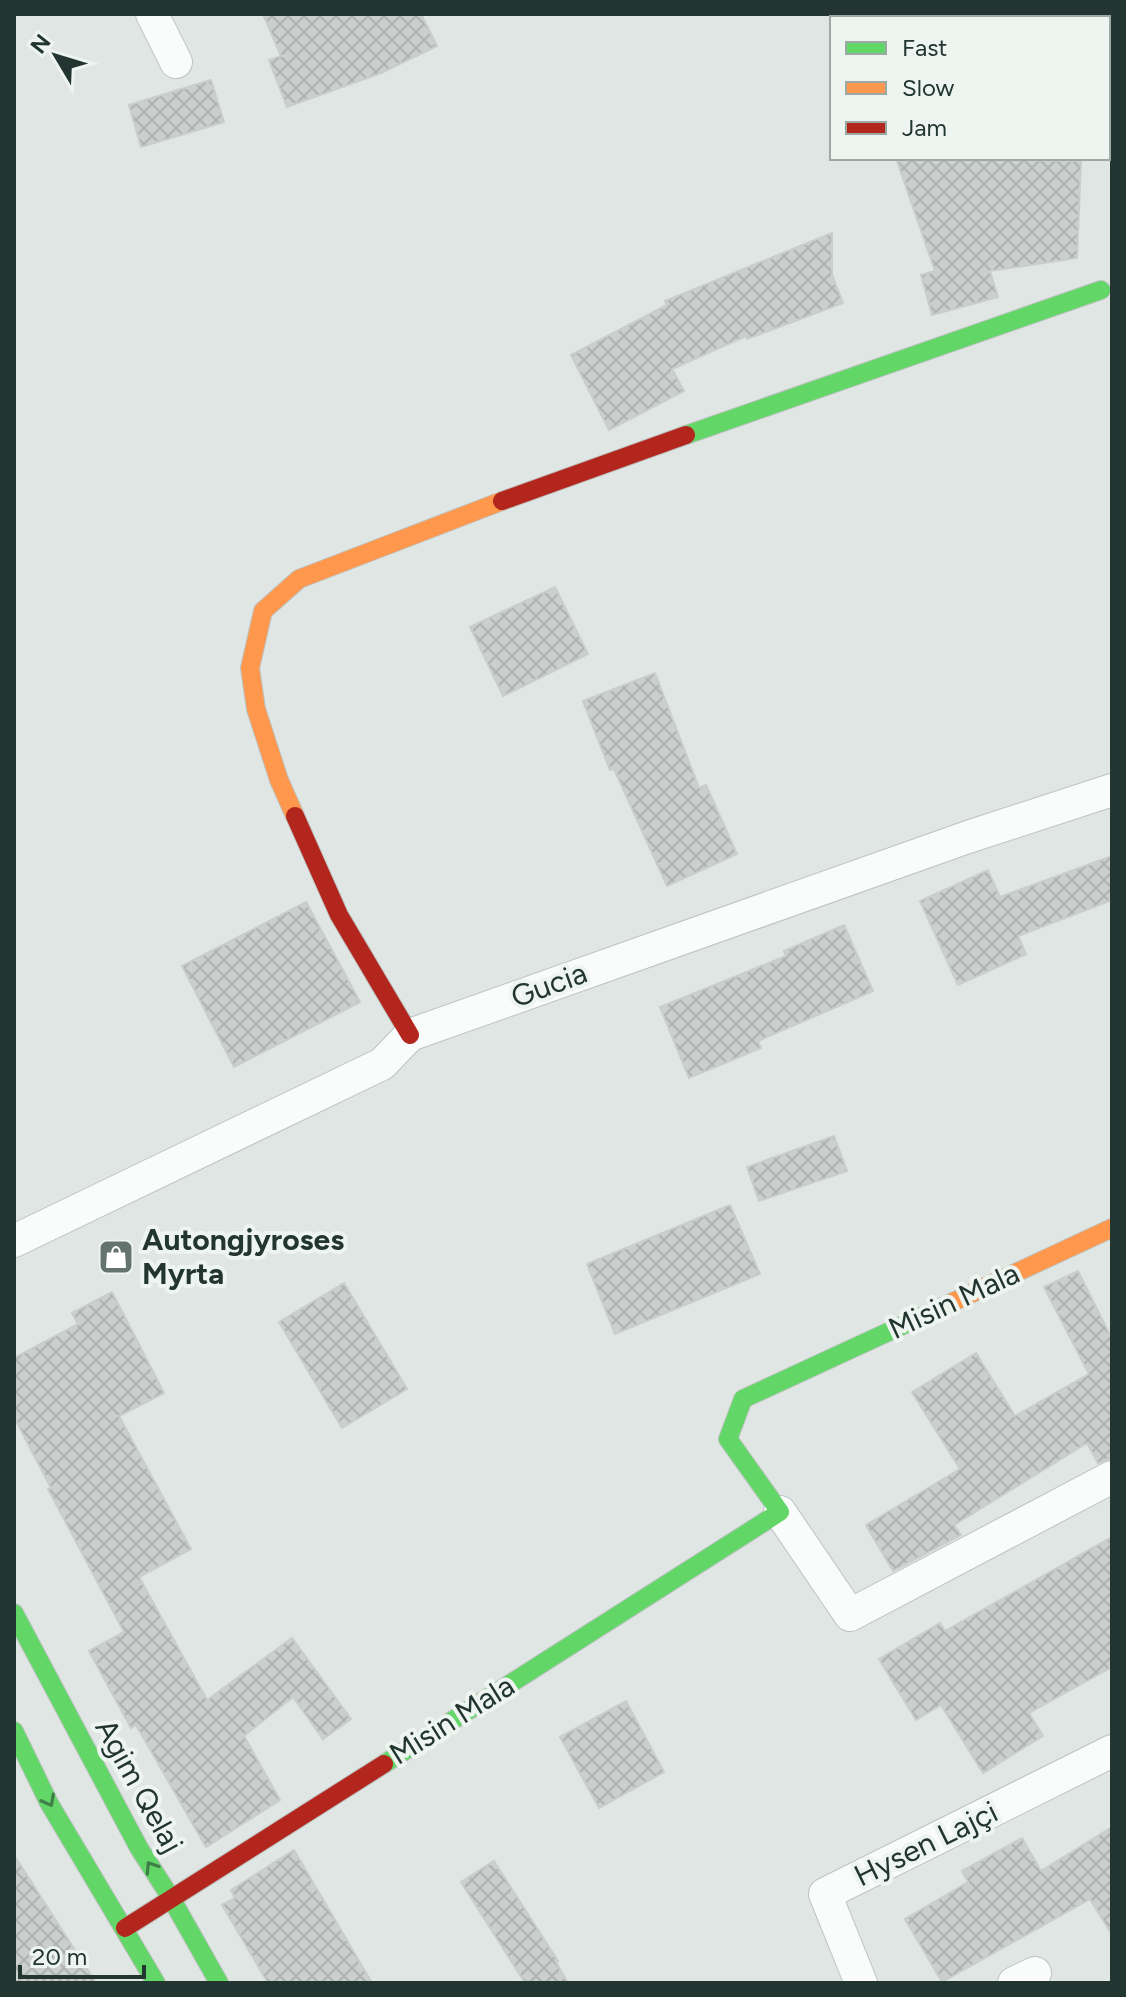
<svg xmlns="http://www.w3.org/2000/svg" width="1126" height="1997" font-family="Figtree,sans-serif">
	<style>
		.building { fill: url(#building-cross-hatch); stroke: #c9cecc; stroke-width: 2 }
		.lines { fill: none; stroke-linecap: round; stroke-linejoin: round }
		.street-casing { stroke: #bdc3c0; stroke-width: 34 }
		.fast-casing { stroke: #bdc3c0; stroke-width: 20 }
		.slow-casing { stroke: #bdc3c0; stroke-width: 20 }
		.jam-casing { stroke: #bdc3c0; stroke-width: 20 }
		.street { stroke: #fafbfb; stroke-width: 32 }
		.fast { stroke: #63d668; stroke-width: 18 }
		.slow { stroke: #ff974d; stroke-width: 18 }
		.jam { stroke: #b3261e; stroke-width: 18 }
		.oneway { stroke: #3f7d49 }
		.labels { text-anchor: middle; stroke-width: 8; stroke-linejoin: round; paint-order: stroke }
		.street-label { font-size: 30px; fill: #223530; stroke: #eef5f1 }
		.poi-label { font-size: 30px; font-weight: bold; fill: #223530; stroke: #eef5f1; text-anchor: start }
	</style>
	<defs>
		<pattern id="building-cross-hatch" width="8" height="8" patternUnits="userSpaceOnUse" patternTransform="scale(2)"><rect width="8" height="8" fill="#cbcfcd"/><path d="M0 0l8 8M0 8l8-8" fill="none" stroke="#aeb2b0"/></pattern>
	</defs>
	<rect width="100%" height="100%" fill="#e0e6e3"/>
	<g class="building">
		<path d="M263,14H421L437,46L381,73L287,107L269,60L281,56Z"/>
		<path d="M211,80L224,122L141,147L129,105Z"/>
		<path d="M896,158L1081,161L1077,258L990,271L998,297L932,315L921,275L935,271Z"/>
		<path d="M832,233V275L843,303L747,339L746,336L672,369L684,391L609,430L571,355L667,305L665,301Z"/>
		<path d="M555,587L588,654L503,696L470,627Z"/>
		<path d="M655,673L699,788L706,785L737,854L667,886L614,769L610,770L583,701Z"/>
		<path d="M1112,856V900L1018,936L1026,954L958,985L920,901L988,870L1000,897Z"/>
		<path d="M306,902L360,1002L234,1067L182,966Z"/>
		<path d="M844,925L873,991L758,1041L761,1048L689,1078L660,1007L786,956L784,951Z"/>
		<path d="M834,1136L847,1171L759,1201L747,1167Z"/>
		<path d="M730,1205L760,1274L615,1334L587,1264Z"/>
		<path d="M1078,1271L1112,1339V1458L1098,1463L1087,1443L954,1525L961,1535L893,1571L866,1525L960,1469L912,1392L976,1353L1015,1416L1089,1374L1044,1287Z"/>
		<path d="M344,1283L407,1389L342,1428L279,1322Z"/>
		<path d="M112,1292L164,1393L119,1416L191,1549L139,1577L207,1700L292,1638L351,1719L323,1739L293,1697L244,1736L280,1800L206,1847L136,1725L131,1728L89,1651L124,1632L48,1489L51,1488L14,1417V1358L78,1324L72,1313Z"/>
		<path d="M1112,1537V1667L1029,1713L1043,1736L983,1773L941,1705L916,1720L879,1659L940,1623L945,1631Z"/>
		<path d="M626,1701L664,1772L599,1808L560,1737Z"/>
		<path d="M1112,1827V1935L1090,1899L942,1982L905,1919L968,1882L962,1871L1022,1838L1041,1871Z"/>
		<path d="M294,1850L372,1983H268L222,1905L235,1898L231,1890Z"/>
		<path d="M14,1855L96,1983H14Z"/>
		<path d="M494,1861L558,1961L556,1962L568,1983H525L461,1882Z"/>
	</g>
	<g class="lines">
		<defs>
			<g id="street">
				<path d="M152,14L176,62"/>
				<path d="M14,1241L382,1064L410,1035L968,837L1112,790"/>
				<path d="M780,1512L850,1615L1112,1477"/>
				<path d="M861,1983L825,1894L1112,1751"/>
				<path d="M1014,1983L1035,1973"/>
			</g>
			<g id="fast">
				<path d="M686,435L1101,290"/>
				<path d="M14,1613L139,1848L171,1898L219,1983"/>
				<path d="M14,1731L49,1803L156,1983"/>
				<path d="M384,1764L780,1512L728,1439L743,1399L953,1302"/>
			</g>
			<g id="slow">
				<path d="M295,816L279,780L256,709L250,668L263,611L299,579L502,501"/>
				<path d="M953,1302L1112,1228"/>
			</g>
			<g id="jam">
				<path d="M502,501L686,435"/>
				<path d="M295,816L339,915L410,1035"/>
				<path d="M125,1928L384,1764"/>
			</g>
		</defs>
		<use href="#street" class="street-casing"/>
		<use href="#fast" class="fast-casing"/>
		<use href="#slow" class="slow-casing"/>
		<use href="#jam" class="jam-casing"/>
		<use href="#street" class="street"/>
		<use href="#fast" class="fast"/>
		<use href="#slow" class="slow"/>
		<use href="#jam" class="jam"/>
	</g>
	<defs><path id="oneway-chevron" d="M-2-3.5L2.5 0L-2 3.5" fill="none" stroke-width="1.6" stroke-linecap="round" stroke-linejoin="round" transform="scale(2)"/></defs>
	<g class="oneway">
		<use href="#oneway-chevron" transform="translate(49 1801) rotate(62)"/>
		<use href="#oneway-chevron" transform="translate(151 1867) rotate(-123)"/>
	</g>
	<defs>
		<symbol id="shop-square" viewBox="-11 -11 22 22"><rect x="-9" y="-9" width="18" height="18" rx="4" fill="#64736f" stroke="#eef5f1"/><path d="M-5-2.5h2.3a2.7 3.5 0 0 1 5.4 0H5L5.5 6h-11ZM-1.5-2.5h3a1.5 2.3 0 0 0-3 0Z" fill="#fff"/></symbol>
	</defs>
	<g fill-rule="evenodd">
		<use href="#shop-square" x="96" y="1237" width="40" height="40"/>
	</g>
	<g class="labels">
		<g class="street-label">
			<text transform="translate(549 985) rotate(-20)" y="10">Gucia</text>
			<text transform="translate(954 1301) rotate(-25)" y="10">Misin Mala</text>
			<text transform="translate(452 1720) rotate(-32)" y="10">Misin Mala</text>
			<text transform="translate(139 1786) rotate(61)" y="10">Agim Qelaj</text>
			<text transform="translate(926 1844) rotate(-26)" y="10">Hysen Lajçi</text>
		</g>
		<g class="poi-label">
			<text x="142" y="1250">Autongjyroses<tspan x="142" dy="34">Myrta</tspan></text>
		</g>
	</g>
	<rect width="1126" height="1997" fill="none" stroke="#223530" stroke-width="32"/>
	<rect x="830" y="16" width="280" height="144" fill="#eef5f1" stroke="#9ca8a4" stroke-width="2"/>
	<rect x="846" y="42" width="40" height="12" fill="#63d668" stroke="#9ca8a4" stroke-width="2"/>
	<text x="902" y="56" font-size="24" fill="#223530">Fast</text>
	<rect x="846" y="82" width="40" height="12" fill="#ff974d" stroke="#9ca8a4" stroke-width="2"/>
	<text x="902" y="96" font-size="24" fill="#223530">Slow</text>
	<rect x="846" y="122" width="40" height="12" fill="#b3261e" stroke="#9ca8a4" stroke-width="2"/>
	<text x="902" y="136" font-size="24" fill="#223530">Jam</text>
	<g transform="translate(56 56) rotate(308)" stroke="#eef5f1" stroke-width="6" paint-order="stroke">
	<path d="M0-6L14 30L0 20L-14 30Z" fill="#223530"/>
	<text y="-12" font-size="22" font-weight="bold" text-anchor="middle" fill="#223530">N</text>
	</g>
	<path d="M20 1965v12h124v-12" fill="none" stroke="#223530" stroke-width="4"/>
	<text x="32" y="1965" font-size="24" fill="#223530" stroke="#eef5f1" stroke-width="6" paint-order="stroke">20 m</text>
</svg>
